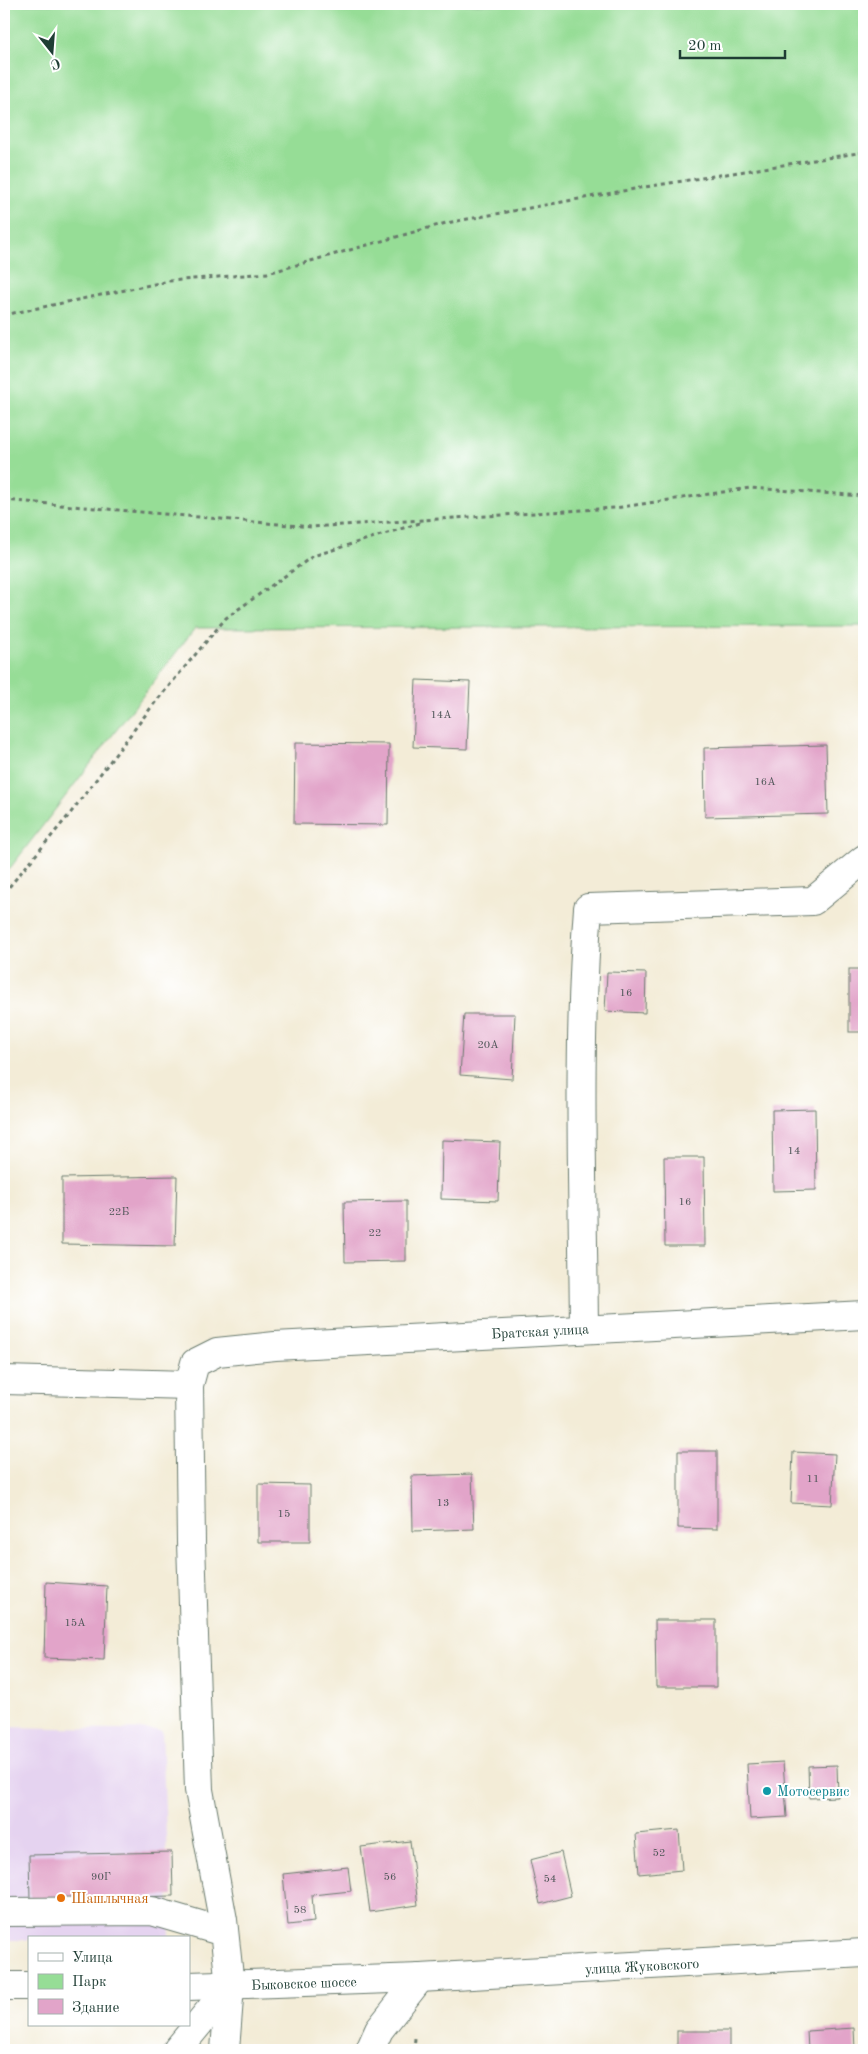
<svg xmlns="http://www.w3.org/2000/svg" width="868" height="2054" font-family="'Old Standard TT',serif">
	<style>
		.built { fill: #e5d3f0 }
		.green { fill: #96dd96; stroke: #5a8d65 }
		.building { fill: #e2a4c9 }
		.lines { fill: none; stroke-linecap: round; stroke-linejoin: round }
		.minor-casing { stroke: #697a6d; stroke-width: 30 }
		.major-casing { stroke: #697a6d; stroke-width: 30 }
		.path { stroke: #697a6d; stroke-width: 3; stroke-dasharray: 4 4; stroke-linecap: butt }
		.minor { stroke: #fff; stroke-width: 28 }
		.major { stroke: #fff; stroke-width: 28 }
		.culture-dot { fill: #0f9aa8; stroke: #fff; stroke-width: 2 }
		.food-dot { fill: #e8710a; stroke: #fff; stroke-width: 2 }
		.labels { text-anchor: middle; stroke-width: 4; stroke-linejoin: round; paint-order: stroke }
		.number-label { font-size: 11px; fill: #505759 }
		.street-label { font-size: 14px; fill: #1f3d34; stroke: #fff }
		.culture-label { font-size: 14px; fill: #0d838f; stroke: #fff; text-anchor: start }
		.food-label { font-size: 14px; fill: #c56008; stroke: #fff; text-anchor: start }
	</style>
	<rect width="100%" height="100%" fill="#fff"/>
	<filter id="ink" filterUnits="userSpaceOnUse"><feTurbulence type="fractalNoise" baseFrequency=".02" numOctaves="2"/><feDisplacementMap in="SourceGraphic" scale="10" xChannelSelector="R" yChannelSelector="G"/><feConvolveMatrix kernelMatrix="1 2 1 2 8 2 1 2 1" color-interpolation-filters="sRGB"/></filter>
	<filter id="wash" filterUnits="userSpaceOnUse"><feTurbulence type="fractalNoise" baseFrequency=".0096" numOctaves="4" result="noise"/><feDisplacementMap in="SourceGraphic" scale="20" xChannelSelector="R" yChannelSelector="G"/><feGaussianBlur stdDeviation="1.12" result="paint"/><feColorMatrix in="noise" values="0 0 0 0 0 0 0 0 0 0 0 0 0 0 0 0 0 1.4 0 .05"/><feComposite in="paint" operator="in"/></filter>
	<g filter="url(#wash)">
		<rect width="100%" height="100%" fill="#f3ecd7"/>
		<path class="built" d="M4,1727L162,1730L170,1938H29V1940H4Z"/>
		<path class="green" d="M4,4H864V626L195,628L4,876Z"/>
		<g id="blocks">
			<g class="building">
				<path d="M416,680L470,682L467,749L413,747Z"/>
				<path d="M295,743L389,744L388,825L294,824Z"/>
				<path d="M826,745L828,814L705,817L704,748Z"/>
				<rect x="849" y="969" width="15" height="63"/>
				<path d="M607,972L646,973L645,1013L605,1011Z"/>
				<path d="M464,1014H515L512,1079L460,1075Z"/>
				<path d="M815,1109L816,1190L773,1191L772,1110Z"/>
				<path d="M442,1140L500,1142L498,1201L441,1199Z"/>
				<path d="M664,1157H704L705,1246H665Z"/>
				<path d="M177,1176L175,1246L62,1244V1178Z"/>
				<path d="M406,1201V1261L345,1262L344,1202Z"/>
				<path d="M678,1451H717V1529L678,1528Z"/>
				<path d="M793,1452L835,1454L832,1505L791,1503Z"/>
				<path d="M472,1474L474,1529L413,1531L412,1476Z"/>
				<path d="M258,1484L310,1485V1542H258Z"/>
				<path d="M46,1582L107,1586L104,1660L44,1658Z"/>
				<path d="M655,1620H716V1687H656Z"/>
				<path d="M783,1762L787,1817L750,1819L747,1764Z"/>
				<path d="M837,1765L838,1797L809,1798L808,1766Z"/>
				<path d="M679,1830L682,1870L639,1874L636,1834Z"/>
				<path d="M410,1841L418,1905L370,1912L361,1847Z"/>
				<path d="M172,1852L173,1896L30,1899L29,1855Z"/>
				<path d="M561,1852L571,1896L540,1904L530,1860Z"/>
				<path d="M348,1867L351,1891L312,1895L314,1922L288,1925L283,1874Z"/>
				<path d="M854,2028L855,2050H808L807,2031Z"/>
				<rect x="677" y="2031" width="52" height="19"/>
			</g>
		</g>
	</g>
	<g filter="url(#ink)">
		<use href="#blocks" fill-opacity="0" stroke="#697a6d" stroke-width="1"/>
		<g class="lines">
			<defs>
				<g id="minor">
					<path d="M584,1329C583,1189 577,1048 588,908L813,901L864,859"/>
					<path d="M4,1380L189,1385"/>
					<path d="M4,1912L152,1911L224,1932"/>
					<path d="M177,2050L230,1986"/>
					<path d="M225,2050L230,1986L223,1920L199,1790L191,1542L189,1385L195,1363L217,1352L275,1346L864,1315"/>
					<path d="M370,2050L379,2030L420,1978"/>
				</g>
				<g id="major">
					<path d="M4,1986H29"/>
					<path d="M189,1986L420,1978L864,1953"/>
				</g>
			</defs>
			<use href="#minor" class="minor-casing"/>
			<use href="#major" class="major-casing"/>
			<g class="path">
				<path d="M4,315L169,281L268,273L446,223L645,187L864,152"/>
				<path d="M4,500L312,527L615,508L750,488L864,496"/>
				<path d="M4,893L69,815L153,705L226,618L313,556L423,522"/>
				<path d="M414,2050L415,2038"/>
			</g>
			<use href="#minor" class="minor"/>
			<use href="#major" class="major"/>
		</g>
	</g>
	<circle class="culture-dot" cx="767" cy="1791" r="5"/>
	<circle class="food-dot" cx="61" cy="1898" r="5"/>
	<g class="labels">
		<g class="number-label">
			<text x="441" y="718">14А</text>
			<text x="765" y="785">16А</text>
			<text x="626" y="996">16</text>
			<text x="488" y="1048">20А</text>
			<text x="794" y="1154">14</text>
			<text x="685" y="1205">16</text>
			<text x="119" y="1215">22Б</text>
			<text x="375" y="1236">22</text>
			<text x="813" y="1482">11</text>
			<text x="443" y="1506">13</text>
			<text x="284" y="1517">15</text>
			<text x="75" y="1626">15А</text>
			<text x="659" y="1856">52</text>
			<text x="101" y="1880">90Г</text>
			<text x="390" y="1880">56</text>
			<text x="550" y="1882">54</text>
			<text x="300" y="1913">58</text>
		</g>
		<g class="street-label">
			<text transform="translate(540 1331) rotate(-3)" y="5">Братская улица</text>
			<text transform="translate(642 1966) rotate(-3)" y="5">улица Жуковского</text>
			<text transform="translate(304 1983) rotate(-2)" y="5">Быковское шоссе</text>
		</g>
		<g class="culture-label">
			<text x="777" y="1796">Мотосервис</text>
		</g>
		<g class="food-label">
			<text x="71" y="1903">Шашлычная</text>
		</g>
	</g>
	<rect width="868" height="2054" fill="none" stroke="#fff" stroke-width="20"/>
	<rect x="28" y="1936" width="162" height="90" fill="#ffffff" stroke="#a5b1ae"/>
	<rect x="38" y="1953" width="25" height="8" fill="#ffffff" stroke="#a5b1ae"/>
	<text x="72" y="1962" font-size="15" fill="#1f3d34">Улица</text>
	<rect x="38" y="1974" width="25" height="15" fill="#96dd96" stroke="#a5b1ae"/>
	<text x="72" y="1986" font-size="15" fill="#1f3d34">Парк</text>
	<rect x="38" y="1999" width="25" height="15" fill="#e2a4c9" stroke="#a5b1ae"/>
	<text x="72" y="2012" font-size="15" fill="#1f3d34">Здание</text>
	<g transform="translate(52 52) rotate(163)" stroke="#ffffff" stroke-width="4" paint-order="stroke">
	<path d="M0-4L9 19L0 12L-9 19Z" fill="#1f3d34"/>
	<text y="-8" font-size="14" font-weight="bold" text-anchor="middle" fill="#1f3d34">С</text>
	</g>
	<path d="M680 50v8h105v-8" fill="none" stroke="#1f3d34" stroke-width="2.5"/>
	<text x="688" y="50" font-size="15" fill="#1f3d34" stroke="#ffffff" stroke-width="4" paint-order="stroke">20 m</text>
</svg>
